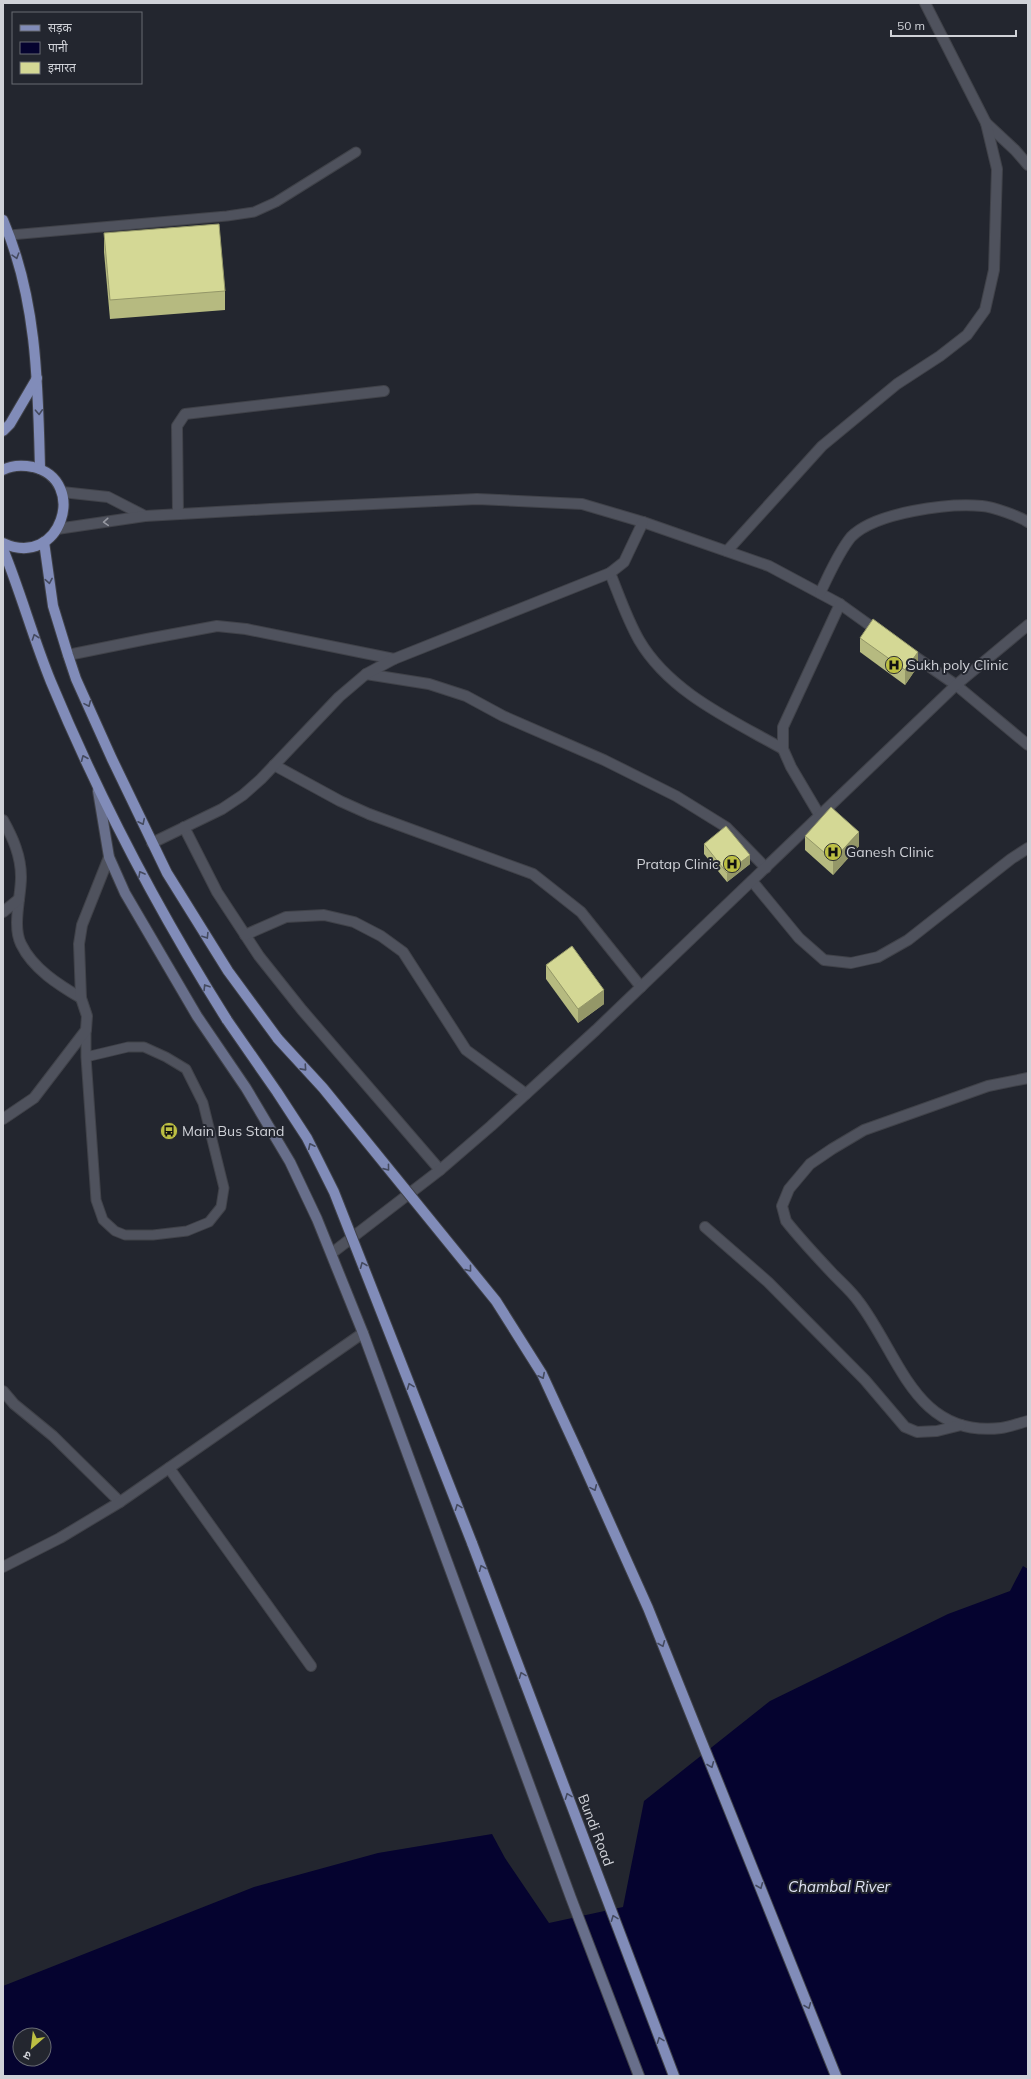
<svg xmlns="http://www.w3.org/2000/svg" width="1031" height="2079" font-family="Mulish,'Noto Sans Devanagari',sans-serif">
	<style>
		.water { fill: #05032f; fill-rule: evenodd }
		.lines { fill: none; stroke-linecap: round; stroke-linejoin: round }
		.lane-casing { stroke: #404249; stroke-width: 11 }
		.street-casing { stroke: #404249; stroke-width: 12 }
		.secondary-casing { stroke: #404249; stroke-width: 12 }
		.primary-casing { stroke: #404249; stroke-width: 12 }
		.lane { stroke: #4f525d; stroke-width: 9 }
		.street { stroke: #4f525d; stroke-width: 10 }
		.secondary { stroke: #686f8b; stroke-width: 10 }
		.primary { stroke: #818cb9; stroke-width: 10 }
		.primary-bridge-casing { stroke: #404249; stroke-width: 12; stroke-linecap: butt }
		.primary-bridge { stroke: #818cb9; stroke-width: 10 }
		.wall { fill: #b6ba80 }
		.shaded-wall { fill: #949768 }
		.building { fill: #d4d895; stroke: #949768 }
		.oneway { stroke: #444a5f }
		.oneway2 { stroke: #9698a1 }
		.labels { text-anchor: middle; stroke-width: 4; stroke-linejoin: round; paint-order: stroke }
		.poi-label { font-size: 14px; fill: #d0d2d8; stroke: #23262f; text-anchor: start }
		.street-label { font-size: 14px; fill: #d0d2d8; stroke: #23262f }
		.water-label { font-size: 15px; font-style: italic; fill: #dfe3f4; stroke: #23262f }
	</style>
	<rect width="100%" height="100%" fill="#23262f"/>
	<path class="water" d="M1023,1566L1028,1569V2076H3V1986L254,1887L378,1853L492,1834L505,1858L549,1923L623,1907L644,1801L770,1701L948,1614L1010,1591ZM20,2035H44V2059H20Z"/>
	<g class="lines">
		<defs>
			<g id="lane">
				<path d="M10,235L227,216L254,212L276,202L356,152"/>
				<path d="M86,1057L128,1047H144L166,1057L186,1069L203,1103L224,1188L221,1207L209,1222L187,1231L153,1235H125L115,1231L103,1220L96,1200L86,1057V1030"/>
			</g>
			<g id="street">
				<path d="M986,123L1015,150L1028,165"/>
				<path d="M62,492L108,497L145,516"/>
				<path d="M178,514L177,426L185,414L384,391"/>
				<path d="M57,529L145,516L270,509L477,499L582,504L643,522L769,566L840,604L879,632"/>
				<path d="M727,551L822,446L897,384L940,356L967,335L985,310L994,270L997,169L986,123L925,3"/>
				<path d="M610,573C619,595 627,619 639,640C670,693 732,720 783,749"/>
				<path d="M820,593C829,575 838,553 851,537C875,512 949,503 982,506C994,507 1018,516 1028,522"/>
				<path d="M907,651L956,685L1028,745"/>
				<path d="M68,655L147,639L217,626L246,629L394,659"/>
				<path d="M366,674L429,684L466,696L503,716L604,760L676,796L726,827L766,868"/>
				<path d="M274,765L340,801L369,814L533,874L581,912L641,987"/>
				<path d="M820,816L791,767L783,749V727L840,604"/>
				<path d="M3,820C13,838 21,856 21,877C21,897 12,926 21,944C33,969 59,985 81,998"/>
				<path d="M184,827L217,892L259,956L302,1010L440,1170"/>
				<path d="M152,843L222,809L243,795L261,779L339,697L366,674L394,659L610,573L624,562L643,522"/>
				<path d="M752,881L799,938L824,960L851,963L878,957L908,940L1011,859L1028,848"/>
				<path d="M3,912L19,899"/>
				<path d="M245,935L286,917L324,915L354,922L381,936L403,952L466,1050L526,1094"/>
				<path d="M1028,1078L988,1086L912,1113L864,1130L832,1149L810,1164L789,1189L782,1206L786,1221C801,1240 818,1258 834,1275C843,1284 852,1292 859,1302C900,1356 915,1438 1001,1428C1010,1427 1019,1423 1028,1421"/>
				<path d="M3,1119L34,1098L86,1030L87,1016L81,998L79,944L82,925L109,857"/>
				<path d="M705,1227L768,1282L865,1380L905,1427L917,1432L937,1431L961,1425"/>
				<path d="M332,1253L440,1170L491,1126L596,1030L956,685L1028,625"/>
				<path d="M3,1391L14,1404L53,1436L120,1502"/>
				<path d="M169,1468L311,1666"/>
				<path d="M3,1567L60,1538L120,1502L363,1333"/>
			</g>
			<path id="secondary" d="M98,791L109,857L125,893L197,1016L246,1088L290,1162L317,1219L363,1333L571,1898L639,2076"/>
			<g id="primary">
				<path d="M3,220C37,299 38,384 40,469"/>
				<path d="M3,431L10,424L37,378"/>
				<path d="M3,470C12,465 23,465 33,467C89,480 61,570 3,543"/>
				<path d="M44,542L53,606L68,655L76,679L112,759L167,873L228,971L278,1039"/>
				<path d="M3,549C21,593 33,638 51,682C100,800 159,912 227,1020"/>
				<path d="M578,1452L648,1608L836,2076"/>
				<path d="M472,1543L674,2076"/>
			</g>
		</defs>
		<use href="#lane" class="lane-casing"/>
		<use href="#street" class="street-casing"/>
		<use href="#secondary" class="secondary-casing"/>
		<use href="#primary" class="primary-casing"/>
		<use href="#lane" class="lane"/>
		<use href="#street" class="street"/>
		<use href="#secondary" class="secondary"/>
		<use href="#primary" class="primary"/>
		<defs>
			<g id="primary-bridge">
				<path d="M227,1020L277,1092L307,1138L334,1192L472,1543"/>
				<path d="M278,1039L323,1088L496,1301L542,1374L578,1452"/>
			</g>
		</defs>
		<use href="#primary-bridge" class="primary-bridge-casing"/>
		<use href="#primary-bridge" class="primary-bridge"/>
	</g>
	<g class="wall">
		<path d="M104,233L225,291V310L110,319L104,252Z"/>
		<path d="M860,638L918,666L905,685L860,652Z"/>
		<path d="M805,836L859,846L833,875L805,850Z"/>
		<path d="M704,844L750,864L727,882L704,854Z"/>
		<path d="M546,965L604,1004L578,1023L546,979Z"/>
	</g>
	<g class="shaded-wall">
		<path d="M918,652V666L905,685V670Z"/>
		<path d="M859,832V846L833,875V860Z"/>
		<path d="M750,855V864L727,882V873Z"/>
		<path d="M604,990V1004L578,1023V1009Z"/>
	</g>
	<g class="building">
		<path d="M219,224L225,291L110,300L104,233Z"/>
		<path d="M873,619L918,652L905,670L860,638Z"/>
		<path d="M831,807L859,832L833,860L805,836Z"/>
		<path d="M726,826L750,855L727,873L704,844Z"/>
		<path d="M572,946L604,990L578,1009L546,965Z"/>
	</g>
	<defs><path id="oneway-chevron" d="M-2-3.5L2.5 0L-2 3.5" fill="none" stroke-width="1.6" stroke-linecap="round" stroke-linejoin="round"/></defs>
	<g class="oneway">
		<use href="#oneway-chevron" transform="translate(16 256) rotate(73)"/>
		<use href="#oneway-chevron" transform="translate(39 412) rotate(87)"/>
		<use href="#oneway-chevron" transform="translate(49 581) rotate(80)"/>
		<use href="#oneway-chevron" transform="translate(35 637) rotate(-109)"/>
		<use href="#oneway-chevron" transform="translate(88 704) rotate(66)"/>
		<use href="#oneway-chevron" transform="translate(84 758) rotate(-113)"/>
		<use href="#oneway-chevron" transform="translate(142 822) rotate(64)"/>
		<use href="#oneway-chevron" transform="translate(141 874) rotate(-119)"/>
		<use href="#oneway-chevron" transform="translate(206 936) rotate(58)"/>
		<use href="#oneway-chevron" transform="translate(206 987) rotate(-122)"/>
		<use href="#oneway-chevron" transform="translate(304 1068) rotate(48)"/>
		<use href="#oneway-chevron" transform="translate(311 1146) rotate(-116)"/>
		<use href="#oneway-chevron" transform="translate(387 1168) rotate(51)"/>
		<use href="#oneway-chevron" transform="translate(363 1265) rotate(-112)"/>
		<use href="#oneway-chevron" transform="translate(469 1269) rotate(51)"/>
		<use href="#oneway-chevron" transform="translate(542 1376) rotate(63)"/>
		<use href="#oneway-chevron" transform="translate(410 1386) rotate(-111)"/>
		<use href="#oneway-chevron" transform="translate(594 1488) rotate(66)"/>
		<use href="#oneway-chevron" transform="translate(458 1507) rotate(-111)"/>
		<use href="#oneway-chevron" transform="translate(482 1568) rotate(-112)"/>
		<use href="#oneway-chevron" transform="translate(662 1644) rotate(68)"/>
		<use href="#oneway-chevron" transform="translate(522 1675) rotate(-111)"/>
		<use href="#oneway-chevron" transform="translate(711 1765) rotate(68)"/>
		<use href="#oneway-chevron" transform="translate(568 1796) rotate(-111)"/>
		<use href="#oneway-chevron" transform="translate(760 1886) rotate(68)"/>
		<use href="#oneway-chevron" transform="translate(614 1918) rotate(-111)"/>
		<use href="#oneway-chevron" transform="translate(808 2006) rotate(68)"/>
		<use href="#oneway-chevron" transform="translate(660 2040) rotate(-111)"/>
	</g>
	<use class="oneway2" href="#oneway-chevron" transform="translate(106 522) rotate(176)"/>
	<defs>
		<symbol id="hospital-disc" viewBox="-11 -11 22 22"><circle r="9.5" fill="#bcbf43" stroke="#23262f"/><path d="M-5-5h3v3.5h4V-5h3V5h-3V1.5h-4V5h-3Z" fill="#111"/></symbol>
		<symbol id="bus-disc" viewBox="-11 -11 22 22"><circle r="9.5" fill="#bcbf43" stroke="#23262f"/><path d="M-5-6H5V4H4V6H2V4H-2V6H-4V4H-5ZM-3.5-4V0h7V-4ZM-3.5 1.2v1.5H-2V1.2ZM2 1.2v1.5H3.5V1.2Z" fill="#111"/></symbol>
	</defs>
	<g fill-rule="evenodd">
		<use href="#hospital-disc" x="884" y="655" width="20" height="20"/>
		<use href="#hospital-disc" x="823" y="842" width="20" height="20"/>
		<use href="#hospital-disc" x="722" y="854" width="20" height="20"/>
		<use href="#bus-disc" x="159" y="1121" width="20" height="20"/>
	</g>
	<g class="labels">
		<g class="poi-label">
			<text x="907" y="670">Sukh poly Clinic</text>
			<text x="846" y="857">Ganesh Clinic</text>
			<text x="719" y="869" text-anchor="end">Pratap Clinic</text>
			<text x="182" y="1136">Main Bus Stand</text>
		</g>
		<g class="street-label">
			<text transform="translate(596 1830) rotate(69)" y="5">Bundi Road</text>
		</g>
		<g class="water-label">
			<text x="839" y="1892">Chambal River</text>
		</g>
	</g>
	<rect width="1031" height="2079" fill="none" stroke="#d0d2d8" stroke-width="8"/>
	<rect x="12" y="12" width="130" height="72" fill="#23262f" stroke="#686b73"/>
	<rect x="20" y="25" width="20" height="6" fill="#818cb9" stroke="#686b73"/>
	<text x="48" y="32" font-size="12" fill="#d0d2d8">सड़क</text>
	<rect x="20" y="42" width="20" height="12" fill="#05032f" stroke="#686b73"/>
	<text x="48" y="52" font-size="12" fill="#d0d2d8">पानी</text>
	<rect x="20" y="62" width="20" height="12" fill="#d4d895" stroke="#686b73"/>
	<text x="48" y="72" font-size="12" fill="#d0d2d8">इमारत</text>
	<g transform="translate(32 2047) rotate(208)"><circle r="19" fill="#23262f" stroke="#686b73"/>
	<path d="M0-3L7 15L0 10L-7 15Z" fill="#bcbf43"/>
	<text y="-6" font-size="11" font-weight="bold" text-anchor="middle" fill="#d0d2d8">उ</text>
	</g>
	<path d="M891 30v6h125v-6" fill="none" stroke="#d0d2d8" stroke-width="2"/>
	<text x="897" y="30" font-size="12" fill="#d0d2d8" stroke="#23262f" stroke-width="3" paint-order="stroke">50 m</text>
</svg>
